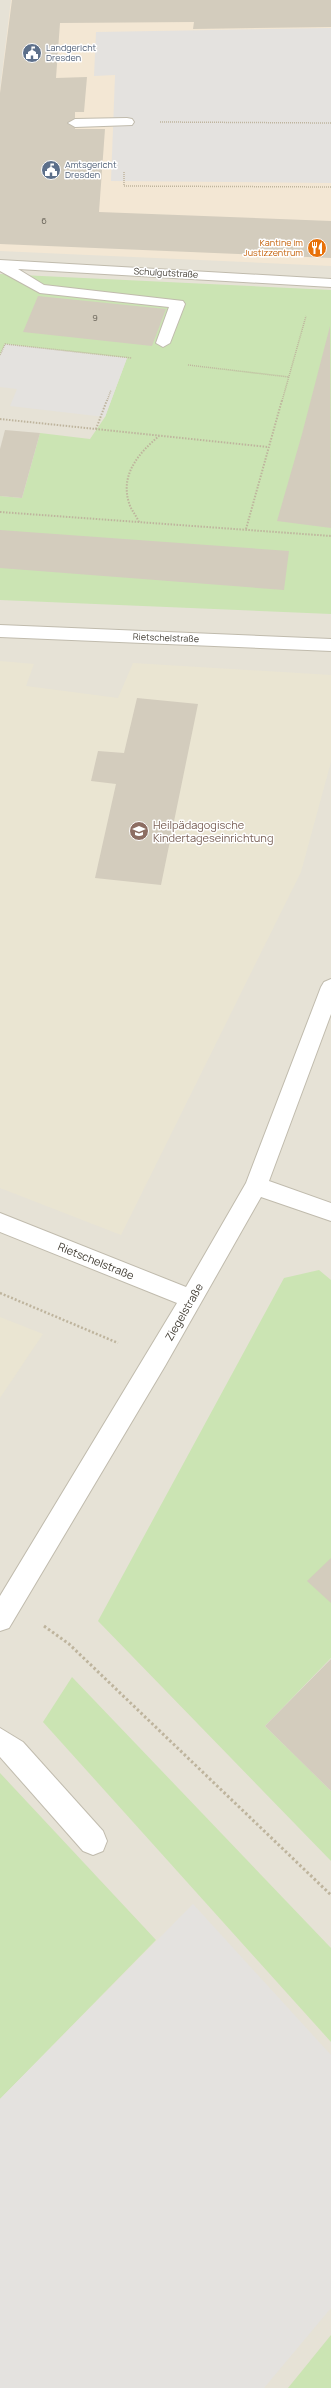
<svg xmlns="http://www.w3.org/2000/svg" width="331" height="2388" font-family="Manrope,sans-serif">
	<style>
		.residential { fill: #e6e2d6 }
		.commercial { fill: #f3e7d4 }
		.education { fill: #eae5d2 }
		.green { fill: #cbe4b3 }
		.parking { fill: #e4e2df }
		.building { fill: #d3ccbd }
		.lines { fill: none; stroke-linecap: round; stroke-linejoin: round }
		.service-casing { stroke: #c0bbad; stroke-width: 2 }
		.minor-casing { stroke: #c0bbad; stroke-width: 2 }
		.path-far3 { stroke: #beb49d; stroke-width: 1.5; stroke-dasharray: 1 1; stroke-linecap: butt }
		.path-far2 { stroke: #beb49d; stroke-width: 2; stroke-dasharray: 1.5 1.5; stroke-linecap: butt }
		.path-far1 { stroke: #beb49d; stroke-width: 2.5; stroke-dasharray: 2 2; stroke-linecap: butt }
		.path { stroke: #beb49d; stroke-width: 3; stroke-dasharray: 2.5 2.5; stroke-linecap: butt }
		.service { fill: #fff; fill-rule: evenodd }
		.minor { fill: #fff; fill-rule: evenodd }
		.labels { text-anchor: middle; stroke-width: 3; stroke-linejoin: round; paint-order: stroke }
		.far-service-label { font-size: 9px; fill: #4e5e75; stroke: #fff; text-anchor: start }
		.number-label { font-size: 9px; fill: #686358 }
		.far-food-label { font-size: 9px; fill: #c56008; stroke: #fff; text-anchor: end }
		.far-street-label { font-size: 9px; fill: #454037; stroke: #fff }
		.education-label { font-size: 11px; fill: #785e54; stroke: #fff; text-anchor: start }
		.street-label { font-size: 11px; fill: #454037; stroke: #fff }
	</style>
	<rect width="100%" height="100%" fill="#f2f0e7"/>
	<rect class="residential" x="0" y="0" width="331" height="2388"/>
	<path class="commercial" d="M11,0H331V266L0,251V90Z"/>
	<g class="education">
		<path d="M0,661L34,664L26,686L118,698L133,663L331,675V762L301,872L121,1235L0,1188Z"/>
		<path d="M0,1317L43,1334L0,1398Z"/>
	</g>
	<g class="green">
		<path d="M0,274L331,290V614L0,600V496L22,498L40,433L90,439L105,417L127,358L5,344L0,355Z"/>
		<path d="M319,1270L331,1280V1658L265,1726L331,1791V1861L98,1621L284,1278Z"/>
		<path d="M72,1677L331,1948V2042L43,1722Z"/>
		<path d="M0,1773L156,1940L0,2099Z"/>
		<path d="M331,2335V2388H288Z"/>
	</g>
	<g class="parking">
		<path d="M331,28V183L111,181L115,75L94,76L96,32Z"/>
		<path d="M5,344L127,358L105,417L10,406L17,389L0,387V355Z"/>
		<path d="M193,1904L331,2055V2308L264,2388H0V2099Z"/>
	</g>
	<g class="building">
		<path d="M12,0H331V27L193,29L194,22L60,23L56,78L87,77L84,112H75V129H105L99,212L331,221V258L0,244V93Z"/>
		<path d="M38,296L166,309L152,346L23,332Z"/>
		<path d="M330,326L331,528L277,521L302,434Z"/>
		<path d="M5,430L40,433L22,498L0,496V449Z"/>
		<path d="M0,530L289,551L284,590L0,568Z"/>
		<path d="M137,698L198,704L161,885L95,878L116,784L91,781L98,751L124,753Z"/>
		<path d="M331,1558V1603L307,1581Z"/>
		<path d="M331,1659V1791L265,1726Z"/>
	</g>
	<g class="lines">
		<defs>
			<g id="service">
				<path d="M127,118L132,119L134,122L132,125L75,127L68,123L75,119Z"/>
				<path d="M0,260L331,279V287L18,269L44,285L183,301L185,304L170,343L163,347L156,343L169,307L40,293L0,271Z"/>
				<path d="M0,1728L23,1742L103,1831L107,1841L103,1851L93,1855L83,1851L0,1757Z"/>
			</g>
			<g id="minor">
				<path d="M0,625L331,639V651L0,637Z"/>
				<path d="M331,979V1014L269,1181L331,1203V1221L261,1197L165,1366L9,1628L0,1631V1596L177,1303L0,1232V1213L186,1287L246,1183L321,987L324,982Z"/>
			</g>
		</defs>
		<use href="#service" class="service-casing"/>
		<use href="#minor" class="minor-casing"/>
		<g class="path-far3">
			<path d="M160,122L331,123"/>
			<path d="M124,172V186L331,187"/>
			<path d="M0,355L5,344L132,358"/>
			<path d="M188,365L289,377"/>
			<path d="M107,401L111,390"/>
			<path d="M282,401L306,316"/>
		</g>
		<g class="path-far2">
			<path d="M0,419L268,447"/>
			<path d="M96,429L107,400"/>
			<path d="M0,512L331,536"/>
			<path d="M139,522C136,515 131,510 129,503C120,474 139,453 159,436"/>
			<path d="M246,529L282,400"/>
		</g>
		<path class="path-far1" d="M0,1293L118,1343"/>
		<path class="path" d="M44,1626L69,1644L331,1895"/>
		<use href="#service" class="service"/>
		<use href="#minor" class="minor"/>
	</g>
	<defs>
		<symbol id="civic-disc" viewBox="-11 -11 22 22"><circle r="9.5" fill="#5c6f8a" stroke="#fff"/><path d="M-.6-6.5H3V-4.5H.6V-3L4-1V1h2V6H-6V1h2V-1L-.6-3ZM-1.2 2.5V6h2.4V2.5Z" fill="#fff"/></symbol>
		<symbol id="restaurant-disc" viewBox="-11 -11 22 22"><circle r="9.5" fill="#e8710a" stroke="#fff"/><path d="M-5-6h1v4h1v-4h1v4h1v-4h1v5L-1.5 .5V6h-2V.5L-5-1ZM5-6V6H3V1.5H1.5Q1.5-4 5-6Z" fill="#fff"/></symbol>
		<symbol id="school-disc" viewBox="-11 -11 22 22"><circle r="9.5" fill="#8d6e63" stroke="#fff"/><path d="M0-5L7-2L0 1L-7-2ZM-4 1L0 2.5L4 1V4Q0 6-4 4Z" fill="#fff"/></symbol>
	</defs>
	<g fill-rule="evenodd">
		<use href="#civic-disc" x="21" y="42" width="22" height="22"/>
		<use href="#civic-disc" x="40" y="159" width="22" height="22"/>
		<use href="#restaurant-disc" x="306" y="237" width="22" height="22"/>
		<use href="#school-disc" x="128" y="820" width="22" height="22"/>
	</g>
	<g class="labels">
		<g class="far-service-label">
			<text x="46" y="51">Landgericht<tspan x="46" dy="10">Dresden</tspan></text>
			<text x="65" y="168">Amtsgericht<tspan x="65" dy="10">Dresden</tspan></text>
		</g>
		<g class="number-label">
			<text x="44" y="224">6</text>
			<text x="95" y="321">9</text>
		</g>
		<g class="far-food-label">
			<text x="303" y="246">Kantine im<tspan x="303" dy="10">Justizzentrum</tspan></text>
		</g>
		<g class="far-street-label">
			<text transform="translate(166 273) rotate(3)" y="3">Schulgutstraße</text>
			<text transform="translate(166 638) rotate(2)" y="3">Rietschelstraße</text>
		</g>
		<g class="education-label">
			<text x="153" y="829">Heilpädagogische<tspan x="153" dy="13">Kindertageseinrichtung</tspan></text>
		</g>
		<g class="street-label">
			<text transform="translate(96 1261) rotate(22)" y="4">Rietschelstraße</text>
			<text transform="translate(184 1312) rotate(-60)" y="4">Ziegelstraße</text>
		</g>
	</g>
</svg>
